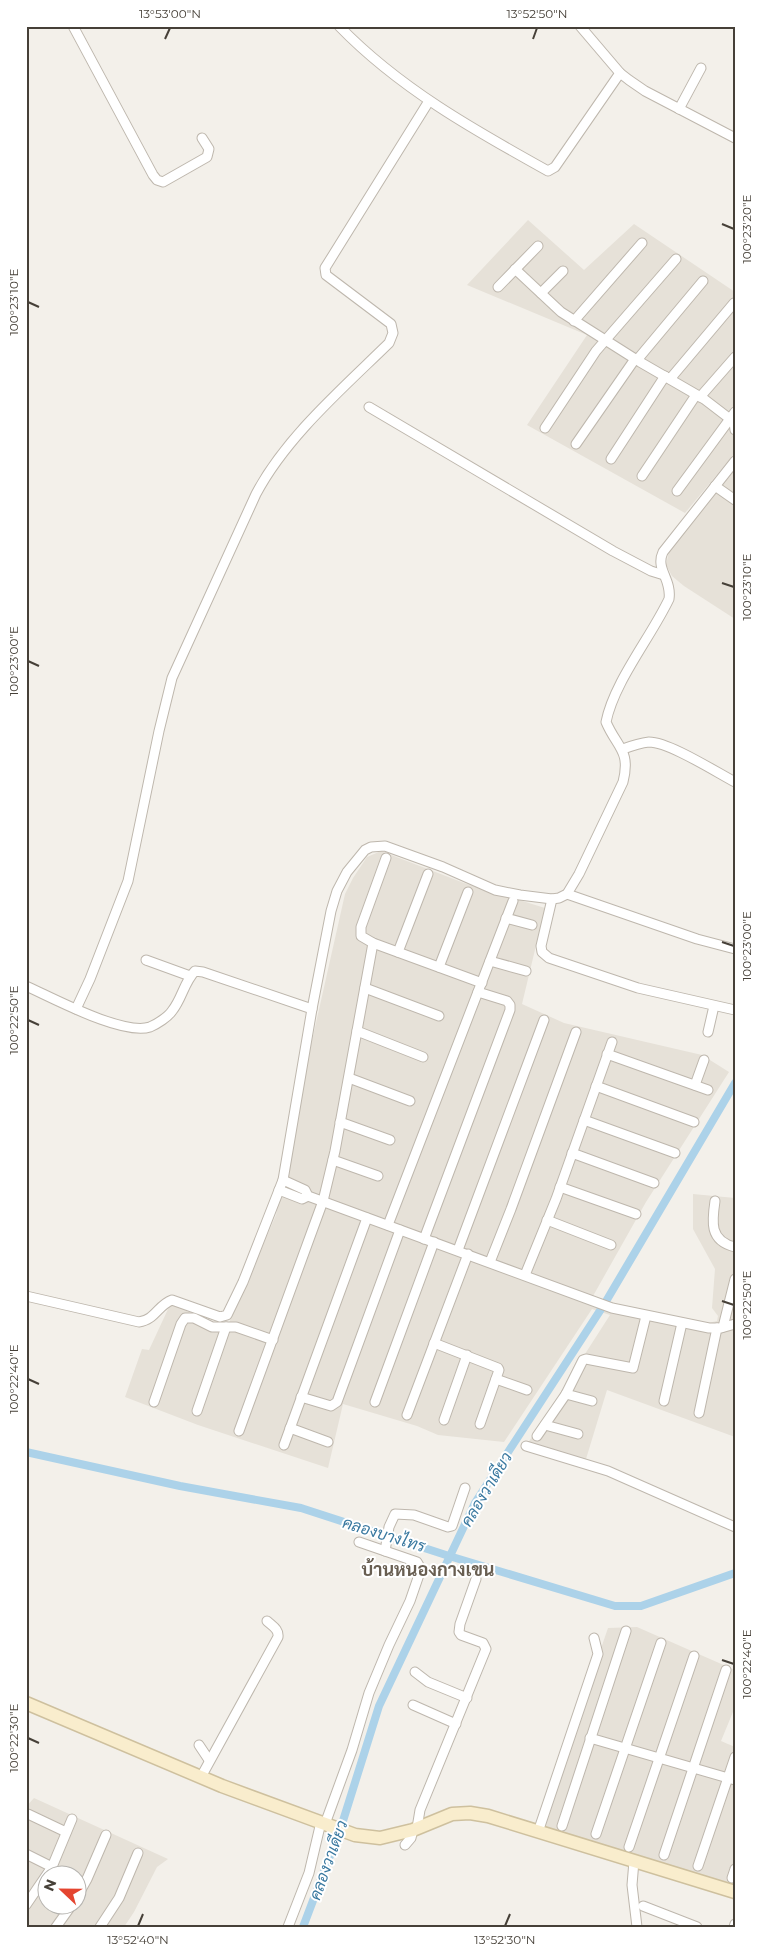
<svg xmlns="http://www.w3.org/2000/svg" width="761" height="1953" font-family="Montserrat,Sarabun,sans-serif">
	<style>
		.residential { fill: #e6e1d8; fill-rule: evenodd }
		.lines { fill: none; stroke-linecap: round; stroke-linejoin: round }
		.canal { stroke: #acd2e9; stroke-width: 8 }
		.street-casing { stroke: #beb7ad; stroke-width: 11 }
		.secondary-casing { stroke: #cec09e; stroke-width: 15 }
		.street { stroke: #fff; stroke-width: 9 }
		.secondary { stroke: #f9edcd; stroke-width: 12 }
		.ticks { fill: none; stroke: #464038; stroke-width: 2 }
		.labels { text-anchor: middle; stroke-width: 4; stroke-linejoin: round; paint-order: stroke }
		.water-label { font-size: 16px; font-style: italic; fill: #3a79a0; stroke: #fff }
		.quarter-label { font-size: 18px; font-weight: bold; fill: #685e51; stroke: #fff }
		.neatline { fill: none; stroke: #464038; stroke-width: 2 }
		.ticks-label { font-size: 12px; text-anchor: middle; fill: #464038 }
	</style>
	<rect width="100%" height="100%" fill="#f3f0ea"/>
	<g class="residential">
		<path d="M528,220L584,270L634,224L735,292V453L685,513L527,425L587,335L467,285Z"/>
		<path d="M735,466V619L684,586L672,576L666,565L669,551Z"/>
		<path d="M381,851L464,883L545,908L522,1004L564,1023L702,1055L729,1072L646,1202L593,1296L630,1308L708,1323L717,1321L718,1316L712,1308L715,1269L693,1229V1194L735,1198V1437L607,1390L586,1459L526,1446L610,1315L592,1309L504,1442L438,1435L417,1426L343,1404L328,1468L198,1425L125,1397L142,1349L149,1350L169,1307L174,1304L218,1328L228,1325L276,1215L311,1045L345,894L353,878L367,857Z"/>
		<path d="M637,1627L735,1670V1707L721,1741L735,1747V1889L540,1826L608,1628Z"/>
		<path d="M34,1798L168,1859L157,1867L134,1912L124,1927H26V1807ZM48,1876H78V1906H48Z"/>
	</g>
	<g class="lines">
		<g class="canal">
			<path d="M26,1452L180,1486L301,1508L449,1556L615,1606H641L735,1573"/>
			<path d="M303,1927L342,1824L379,1706L475,1503L605,1303L735,1083"/>
		</g>
		<defs>
			<g id="street">
				<path d="M73,26L153,175L157,180L163,182L207,157L209,149L202,138"/>
				<path d="M339,26C399,88 474,130 548,171L555,167L620,73"/>
				<path d="M580,26L620,73L629,80L645,91L735,138"/>
				<path d="M679,109L701,68"/>
				<path d="M515,269L561,312L640,362L704,399L734,422L735,430"/>
				<path d="M498,287L538,246"/>
				<path d="M541,293L563,271"/>
				<path d="M574,321L642,243"/>
				<path d="M637,360L703,281"/>
				<path d="M670,379L734,303"/>
				<path d="M700,397L735,357"/>
				<path d="M369,407L613,551L651,571L664,575"/>
				<path d="M545,428L596,351L676,259"/>
				<path d="M576,444L635,359"/>
				<path d="M611,459L665,376"/>
				<path d="M642,476L696,395"/>
				<path d="M715,486L735,500"/>
				<path d="M677,491L735,412"/>
				<path d="M623,749C631,746 640,743 649,742C669,742 716,772 735,782"/>
				<path d="M386,858L361,927V936L373,943L482,983"/>
				<path d="M567,894L697,939L735,949"/>
				<path d="M552,899L541,946L542,952L549,958L638,988L735,1010"/>
				<path d="M506,918L532,925"/>
				<path d="M398,952L428,874"/>
				<path d="M146,960L190,976"/>
				<path d="M490,961L526,971"/>
				<path d="M439,967L468,892"/>
				<path d="M26,986C53,998 123,1036 150,1027C157,1024 168,1017 172,1011C182,999 184,982 195,971L203,972L312,1009"/>
				<path d="M365,988L439,1016"/>
				<path d="M76,1009L90,979L128,881L159,731L172,678L256,494C286,437 343,388 389,343L393,333L391,324L326,275L325,268L429,101"/>
				<path d="M357,1031L423,1057"/>
				<path d="M708,1032L714,1006"/>
				<path d="M607,1054L708,1090"/>
				<path d="M349,1078L410,1101"/>
				<path d="M695,1085L704,1060"/>
				<path d="M596,1086L694,1122"/>
				<path d="M584,1120L675,1153"/>
				<path d="M340,1122L390,1140"/>
				<path d="M572,1153L654,1183"/>
				<path d="M333,1160L378,1176"/>
				<path d="M283,1180L305,1190L308,1196L612,1308L709,1328H721L735,1324"/>
				<path d="M560,1187L636,1214"/>
				<path d="M279,1190L302,1199L308,1196"/>
				<path d="M715,1201C712,1221 709,1241 735,1247"/>
				<path d="M547,1220L611,1245"/>
				<path d="M388,1225L513,901"/>
				<path d="M424,1239L510,1010V1005L507,1001L478,992"/>
				<path d="M458,1250L544,1020"/>
				<path d="M490,1262L511,1209L576,1032"/>
				<path d="M525,1275L556,1199L612,1042"/>
				<path d="M26,1296L139,1322C155,1320 158,1305 172,1300L220,1317L227,1315L243,1282L283,1180L312,1009L331,911L337,891L347,872L365,850L371,847L385,846L443,867L495,890L520,895L552,899L559,898L567,894L579,874L623,782C631,750 617,748 606,722C614,682 651,637 669,599C672,579 655,569 663,552L735,461"/>
				<path d="M723,1327L735,1279"/>
				<path d="M434,1343L498,1368L499,1370L480,1424"/>
				<path d="M496,1379L527,1390"/>
				<path d="M566,1394L592,1401"/>
				<path d="M301,1397L331,1406L337,1402L400,1230"/>
				<path d="M664,1401L682,1323"/>
				<path d="M154,1402L181,1324L185,1318H194L212,1327H236L273,1340"/>
				<path d="M375,1402L434,1242"/>
				<path d="M197,1411L226,1327"/>
				<path d="M699,1413L717,1328"/>
				<path d="M407,1415L468,1254"/>
				<path d="M444,1420L467,1355"/>
				<path d="M545,1425L578,1434"/>
				<path d="M290,1428L328,1442"/>
				<path d="M239,1431L323,1201L335,1151L373,943"/>
				<path d="M537,1436L566,1394L583,1360L586,1359L633,1368L646,1316"/>
				<path d="M284,1445L367,1218"/>
				<path d="M526,1446L608,1471L735,1527"/>
				<path d="M385,1551L389,1527L395,1514L414,1515L448,1527L452,1526L465,1488"/>
				<path d="M415,1672L428,1682L467,1698"/>
				<path d="M413,1705L456,1724"/>
				<path d="M590,1738L735,1780"/>
				<path d="M199,1745L209,1760"/>
				<path d="M201,1777L278,1637C279,1629 272,1626 267,1621"/>
				<path d="M28,1814L66,1832"/>
				<path d="M325,1824L352,1750L369,1693L389,1645L410,1601L421,1569L417,1562L359,1542"/>
				<path d="M562,1826L626,1631"/>
				<path d="M417,1828L420,1810L486,1649L483,1643L461,1635L459,1632L460,1624L476,1579"/>
				<path d="M538,1832L598,1654L594,1638"/>
				<path d="M596,1834L661,1643"/>
				<path d="M405,1845L411,1838L413,1830"/>
				<path d="M629,1847L694,1656"/>
				<path d="M26,1854L52,1867"/>
				<path d="M664,1855L726,1670"/>
				<path d="M634,1861L632,1885L637,1927"/>
				<path d="M698,1866L735,1757"/>
				<path d="M732,1878L735,1869"/>
				<path d="M78,1895L87,1879L106,1835"/>
				<path d="M26,1905L52,1867L72,1819"/>
				<path d="M643,1906L697,1927"/>
				<path d="M56,1927L71,1906"/>
				<path d="M100,1927L119,1898L138,1853"/>
				<path d="M288,1927L309,1873L321,1822"/>
				<path d="M734,1927L735,1924"/>
			</g>
			<path id="secondary" d="M26,1703L222,1786L355,1835L380,1838L413,1830L452,1814L470,1813L488,1816L735,1892"/>
		</defs>
		<use href="#street" class="street-casing"/>
		<use href="#secondary" class="secondary-casing"/>
		<use href="#street" class="street"/>
		<use href="#secondary" class="secondary"/>
	</g>
	<path class="ticks" d="M165,39L170,28M533,39L537,28M722,224L734,229M28,302L39,307M722,583L734,587M28,661L39,666M722,942L734,946M28,1020L39,1025M722,1301L734,1305M28,1379L39,1384M722,1660L734,1664M28,1738L39,1743M138,1926L143,1914M505,1926L510,1914"/>
	<g class="labels">
		<g class="water-label">
			<text transform="translate(486 1489) rotate(-59)" y="6">คลองวาเดียว</text>
			<text transform="translate(384 1534) rotate(17)" y="6">คลองบางไทร</text>
			<text transform="translate(328 1860) rotate(-70)" y="6">คลองวาเดียว</text>
		</g>
		<g class="quarter-label">
			<text x="428" y="1576">บ้านหนองกางเขน</text>
		</g>
	</g>
	<rect width="761" height="1953" fill="none" stroke="#ffffff" stroke-width="55"/>
	<g transform="translate(62 1890) rotate(292)"><circle r="24" fill="#ffffff" stroke="#b5b3af"/>
	<path d="M0-4L9 19L0 12L-9 19Z" fill="#e44530"/>
	<text y="-8" font-size="14" font-weight="bold" text-anchor="middle" fill="#464038">N</text>
	</g>
	<rect x="28" y="28" width="706" height="1898" class="neatline"/>
	<g class="ticks-label">
		<text x="170" y="18">13°53'00"N</text>
		<text x="537" y="18">13°52'50"N</text>
		<text transform="translate(747 229) rotate(-90)" y="4">100°23'20"E</text>
		<text transform="translate(14 302) rotate(-90)" y="4">100°23'10"E</text>
		<text transform="translate(747 587) rotate(-90)" y="4">100°23'10"E</text>
		<text transform="translate(14 661) rotate(-90)" y="4">100°23'00"E</text>
		<text transform="translate(747 946) rotate(-90)" y="4">100°23'00"E</text>
		<text transform="translate(14 1020) rotate(-90)" y="4">100°22'50"E</text>
		<text transform="translate(747 1305) rotate(-90)" y="4">100°22'50"E</text>
		<text transform="translate(14 1379) rotate(-90)" y="4">100°22'40"E</text>
		<text transform="translate(747 1664) rotate(-90)" y="4">100°22'40"E</text>
		<text transform="translate(14 1738) rotate(-90)" y="4">100°22'30"E</text>
		<text x="138" y="1944">13°52'40"N</text>
		<text x="505" y="1944">13°52'30"N</text>
	</g>
</svg>
